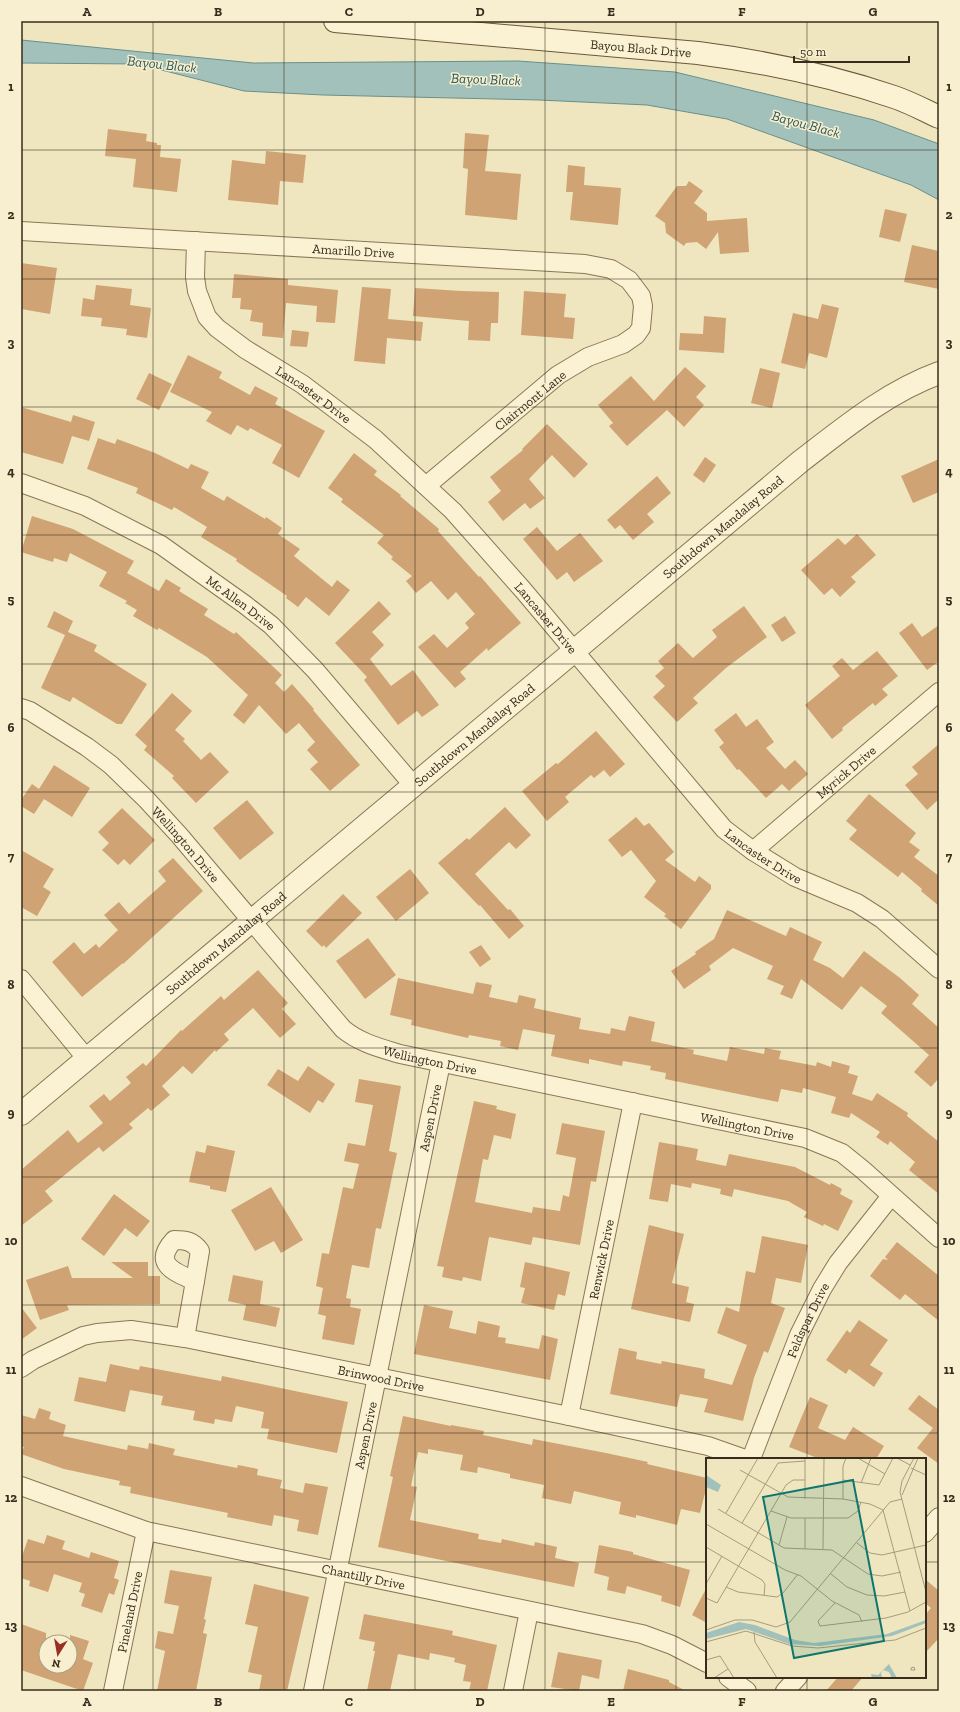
<svg xmlns="http://www.w3.org/2000/svg" width="960" height="1712" font-family="'Zilla Slab',serif">
	<style>
		.water { fill: #a3c1bb; stroke: #6a8f8a }
		.building { fill: #cfa374 }
		.lines { fill: none; stroke-linecap: round; stroke-linejoin: round }
		.minor-casing { stroke: #897757; stroke-width: 20 }
		.tertiary-casing { stroke: #897757; stroke-width: 24 }
		.secondary-casing { stroke: #6b583a; stroke-width: 24 }
		.minor { stroke: #faf2d3; stroke-width: 18 }
		.tertiary { stroke: #faf2d3; stroke-width: 22 }
		.secondary { stroke: #faf2d3; stroke-width: 22 }
		.grid { fill: none; stroke: #382c1c; stroke-width: 1; stroke-opacity: 0.55 }
		.labels { text-anchor: middle; stroke-width: 3; stroke-linejoin: round; paint-order: stroke }
		.street-label { font-size: 13px; fill: #382c1c; stroke: #f7efcf }
		.water-label { font-size: 14px; font-style: italic; fill: #2b5658; stroke: #f7efcf }
		.inset-road { fill: none; stroke: #a69c7e; stroke-width: 1 }
		.view { fill: #0f766e; fill-opacity: 0.15; stroke: #0f766e; stroke-width: 2 }
		.inset-edge { fill: none; stroke: #382c1c; stroke-width: 2 }
		.neatline { fill: none; stroke: #382c1c; stroke-width: 1.5 }
		.grid-label { font-size: 13px; text-anchor: middle; font-weight: bold; fill: #382c1c }
	</style>
	<rect width="100%" height="100%" fill="#efe6bf"/>
	<path class="water" d="M21,40L253,63L518,61L675,72L874,120L939,144V200L911,185L727,119L647,105L539,100L323,95L244,91L138,64L21,63Z"/>
	<g class="building">
		<path d="M108,129L147,134L146,141L157,143V145H161L160,157L181,159L177,192L133,187L136,159L105,156Z"/>
		<path d="M465,133L489,135L485,171L521,174L517,220L465,215L468,169L463,168Z"/>
		<path d="M266,151L306,155L303,183L280,181L278,205L228,200L232,160L265,164Z"/>
		<path d="M568,165L585,167L584,185L621,188L618,225L570,220L573,192H566Z"/>
		<path d="M689,181L703,191L694,203L707,213V221L747,218L749,252L720,254L718,232L706,249L697,242L686,243L684,246L666,233L665,223L655,216L677,186H686Z"/>
		<path d="M885,209L907,214L900,242L879,237Z"/>
		<path d="M912,245L939,251V289L904,282Z"/>
		<path d="M21,263L57,268L50,314L21,309Z"/>
		<path d="M234,274L288,279V285L338,290L335,323L316,322L317,306L286,303L283,338L262,336L263,323L250,321L252,310L240,309L241,298H232Z"/>
		<path d="M96,285L132,289L130,305L151,308L147,338L126,335L127,329L101,326L102,318L81,316L83,298L94,300Z"/>
		<path d="M362,287L391,289L388,319L423,322L421,341L387,338L385,364L354,361Z"/>
		<path d="M415,288L461,291L499,292L498,323H491L490,341L468,340L469,321L413,316Z"/>
		<path d="M524,291L566,294L564,317L575,318L573,339L521,335Z"/>
		<path d="M822,304L839,308L827,358L809,353L805,369L781,363L793,313L818,319Z"/>
		<path d="M704,316L726,318L724,353L679,350L680,333L703,334Z"/>
		<path d="M292,330L309,332L307,347L290,346Z"/>
		<path d="M188,355L222,372L219,378L250,395L255,386L278,398L275,404L325,431L299,478L272,463L282,445L250,428L248,431L237,425L231,435L206,421L212,412L170,392Z"/>
		<path d="M685,367L706,386L696,397L704,405L684,427L667,410L627,446L609,426L613,423L598,405L631,376L654,401Z"/>
		<path d="M760,368L780,373L772,408L751,403Z"/>
		<path d="M149,373L172,384L159,410L136,399Z"/>
		<path d="M21,407L71,422L73,415L95,422L89,441L72,436L63,464L21,452Z"/>
		<path d="M547,424L588,464L574,478L552,455L529,479L545,498L530,509L525,503L503,521L488,502L501,491L490,477L523,450L522,449Z"/>
		<path d="M98,438L115,444L117,439L155,453L188,469L191,464L209,472L201,488L224,501L227,496L265,519L266,517L282,528L278,534L300,549L294,556L332,587L337,580L350,590L329,616L306,597L298,607L286,598L287,596L236,561L237,559L201,537L207,527L174,507L172,510L136,493L138,488L87,469Z"/>
		<path d="M354,453L377,471L374,475L401,495L400,496L439,529L438,531L479,577L480,576L521,623L488,651L487,648L460,672L466,679L455,688L418,647L434,634L447,648L469,628L465,623L475,614L456,592L448,600L431,581L416,593L406,581L412,576L391,559L393,557L377,543L384,535L341,502L343,499L328,488Z"/>
		<path d="M705,457L716,465L704,483L693,475Z"/>
		<path d="M939,459V492L913,503L901,476Z"/>
		<path d="M657,476L671,493L647,514L654,522L633,540L620,525L615,529L607,520Z"/>
		<path d="M32,516L73,529L134,561L127,573L159,591L166,579L181,588L179,591L208,609L204,615L234,634L236,632L282,675L275,683L284,692L292,684L314,709L313,710L360,765L330,791L310,769L318,762L307,750L315,742L299,723L286,734L259,705L244,724L233,715L248,695L207,657L159,628L157,630L133,616L137,610L125,603L127,601L99,586L107,572L70,553L67,562L54,558L53,562L21,552Z"/>
		<path d="M537,527L557,551L580,533L603,561L574,582L567,572L557,580L523,539Z"/>
		<path d="M857,534L876,555L851,577L856,582L840,597L832,588L824,595L801,570L838,538L845,545Z"/>
		<path d="M379,601L391,614L372,632L384,645L370,659L391,686L413,670L439,705L422,717L417,711L398,725L364,680L367,677L335,643Z"/>
		<path d="M744,606L767,637L726,668L693,698L698,703L677,722L653,697L665,686L655,676L664,668L658,661L678,643L693,658L717,637L712,630Z"/>
		<path d="M54,611L73,621L68,632L97,645L94,651L147,684L122,724H117L73,697L70,702L41,688L65,635L47,627Z"/>
		<path d="M785,616L796,633L782,642L771,625Z"/>
		<path d="M912,623L922,637L939,625V661L927,670L899,633Z"/>
		<path d="M877,651L898,676L882,689L888,695L875,706L873,703L842,728L843,730L832,739L805,705L840,676L832,666L842,658L853,670Z"/>
		<path d="M172,693L192,711L175,730L185,739L183,741L201,760L210,752L229,772L196,803L172,778L174,776L144,750L147,746L135,735Z"/>
		<path d="M736,713L746,727L757,719L774,742L766,748L785,769L795,760L808,774L789,791L782,784L766,798L739,769L737,770L719,747L724,743L714,730Z"/>
		<path d="M596,731L625,764L610,777L604,770L594,778L591,775L565,797L569,802L547,821L522,791L556,763L558,764Z"/>
		<path d="M939,744V799L927,810L905,785L918,774L912,767Z"/>
		<path d="M54,765L90,788L72,817L44,799L34,814L21,806V800L32,784L39,789Z"/>
		<path d="M869,794L916,833L909,842L920,850L914,857L939,876V906L921,891L922,889L902,872L898,877L849,839L857,830L846,821Z"/>
		<path d="M247,800L274,833L240,860L213,828Z"/>
		<path d="M505,807L531,835L516,849L509,842L475,874L508,910L510,909L524,926L509,939L480,905L479,906L438,863L467,838L469,840Z"/>
		<path d="M122,808L155,840L130,865L124,859L118,865L102,850L109,843L98,832Z"/>
		<path d="M636,817L644,826L649,823L674,852L665,860L695,882L699,876L711,885V889L681,929L664,916L666,914L644,897L656,881L631,850L622,857L608,840Z"/>
		<path d="M21,850L54,869L43,887L51,892L37,916L21,907Z"/>
		<path d="M173,858L203,891L123,964V963L82,997L52,962L74,942L84,954L96,944L99,948L118,930L104,915L119,902L129,914L166,881L158,871Z"/>
		<path d="M410,869L429,893L396,921L376,897Z"/>
		<path d="M343,894L362,913L326,948L324,945L322,947L306,931Z"/>
		<path d="M727,910L786,936L790,927L822,942L813,960L830,968L843,978L864,951L900,978L919,995L912,1004L939,1028V1078L931,1087L914,1072L929,1055L881,1013L887,1006L861,986L842,1010L801,979L792,999L780,994L784,986L767,979L773,966L733,948L709,966L711,970L684,989L671,971L696,954L695,952L714,939Z"/>
		<path d="M368,938L396,975L365,999L336,961Z"/>
		<path d="M481,945L491,959L480,967L469,952Z"/>
		<path d="M258,970L288,1003L282,1009L296,1024L280,1038L253,1008L224,1034L229,1040L216,1052L215,1050L192,1074L183,1066L162,1086L170,1095L151,1111L148,1108L129,1124L133,1128L103,1152L99,1147L45,1191L53,1201L21,1226V1170L68,1130L78,1143L103,1123L89,1106L104,1094L110,1101L131,1083L126,1077L143,1063L146,1066L181,1030L182,1031L221,996L224,1000Z"/>
		<path d="M398,978L473,994L476,982L492,985L489,997L517,1003L519,995L536,999L534,1008L581,1018L579,1029L610,1034L611,1028L625,1031L629,1016L655,1022L651,1041L694,1050L693,1054L727,1061L730,1047L764,1054L765,1048L781,1051L779,1059L816,1066L817,1062L831,1067L832,1061L850,1066L848,1073L858,1076L852,1094L872,1101L877,1093L908,1113L907,1116L939,1142V1194L909,1170L915,1162L890,1141L888,1145L876,1137L880,1132L851,1113L849,1118L831,1113L836,1097L803,1088L802,1093L781,1089L778,1102L665,1079L666,1073L650,1070L651,1066L623,1061L622,1066L589,1059V1064L551,1056L555,1035L523,1029L518,1050L500,1046L501,1041L469,1035L468,1038L411,1025L412,1020L390,1015Z"/>
		<path d="M308,1066L335,1084L323,1103L318,1100L310,1113L267,1085L278,1069L298,1081Z"/>
		<path d="M359,1079L401,1086L389,1151L397,1153L381,1229L376,1228L369,1268L352,1265L346,1298L351,1299L350,1307L361,1309L354,1345L322,1339L326,1316L318,1314L323,1288L316,1286L322,1253L329,1254L343,1187L353,1189L359,1164L344,1161L348,1143L365,1146L373,1105L355,1102Z"/>
		<path d="M474,1101L497,1106L496,1109L516,1114L511,1139L494,1135L488,1160L483,1159L475,1202L532,1213L533,1207L560,1211L563,1195L569,1197L576,1158L556,1154L562,1123L605,1131L596,1182L591,1181L580,1245L533,1237L531,1245L489,1237L481,1281L463,1277L462,1281L442,1277L444,1267L437,1266Z"/>
		<path d="M659,1142L698,1149L696,1160L726,1166L729,1154L795,1167L830,1185L831,1183L842,1189L840,1194L853,1201L838,1231L824,1224L823,1226L804,1217L807,1212L788,1201L734,1189L732,1197L720,1194L721,1189L692,1183L691,1188L671,1184L668,1202L649,1199Z"/>
		<path d="M207,1145L235,1151L226,1192L210,1189V1186L189,1182L196,1151L205,1153Z"/>
		<path d="M271,1187L303,1240L281,1253L274,1241L255,1251L231,1210Z"/>
		<path d="M114,1194L150,1221L137,1237L125,1228L104,1256L81,1239Z"/>
		<path d="M649,1225L684,1234L672,1283L689,1287L686,1302L694,1304L690,1322L631,1309Z"/>
		<path d="M762,1236L808,1245L801,1283L776,1278L771,1303L785,1308L768,1353L764,1351L754,1378L743,1421L704,1412L708,1399L680,1394L677,1407L610,1394L619,1348L637,1352L636,1359L661,1364L662,1361L705,1369L704,1378L732,1385L747,1345L717,1333L726,1307L739,1312L746,1271L755,1273Z"/>
		<path d="M897,1242L939,1276V1321L905,1294L900,1300L870,1276L883,1259L888,1260L885,1257Z"/>
		<path d="M111,1262H148V1276H160V1304L67,1305L69,1310L40,1320L26,1280L68,1266L72,1278H133Z"/>
		<path d="M525,1262L570,1272L565,1296L558,1294L554,1310L521,1303L525,1288L520,1287Z"/>
		<path d="M233,1275L263,1281L260,1304L280,1308L276,1327L243,1320L246,1305L228,1301Z"/>
		<path d="M424,1305L453,1311L449,1328L476,1334L478,1321L500,1326L498,1337L506,1338L505,1343L539,1349L542,1335L558,1339L550,1380L414,1354Z"/>
		<path d="M21,1307L37,1328L21,1340Z"/>
		<path d="M859,1320L888,1340L870,1365L883,1373L874,1387L849,1369L846,1374L826,1360L847,1330L850,1333Z"/>
		<path d="M110,1364L139,1370L140,1366L221,1381L222,1376L348,1402L337,1453L267,1439L269,1429L261,1428L264,1412L236,1406L232,1422L215,1419L214,1424L193,1420L195,1411L161,1405L163,1396L130,1390L125,1412L74,1401L79,1377L106,1382Z"/>
		<path d="M919,1395L939,1410V1464L917,1448L933,1428L908,1409Z"/>
		<path d="M810,1397L828,1405L818,1428L845,1440L853,1427L884,1446L876,1459H820L789,1447Z"/>
		<path d="M39,1408L51,1412L49,1419L66,1425L63,1436L127,1450L128,1445L148,1449L149,1443L175,1449L173,1455L237,1468L238,1465L258,1469L257,1475L282,1480L280,1488L303,1493L305,1483L328,1487L318,1535L297,1531L299,1520L274,1515L272,1526L227,1517L228,1513L130,1493L131,1487L119,1485L120,1481L64,1469L21,1454L24,1447L21,1446V1415L35,1419Z"/>
		<path d="M403,1416L451,1426V1425L484,1431L483,1435L532,1445L533,1439L606,1453L648,1462L647,1464L707,1478V1485L700,1513L681,1509L677,1525L636,1515V1518L619,1514L621,1502L574,1491L571,1504L542,1498L544,1485L510,1478V1474L478,1467L477,1473L460,1470L463,1455L428,1449V1454L418,1452L411,1486L417,1487L410,1520L479,1534L478,1539L501,1543L502,1539L534,1546L535,1542L557,1547L555,1558L579,1563L574,1587L378,1547L393,1477L390,1476Z"/>
		<path d="M47,1535L65,1541L62,1549L89,1558L91,1552L119,1561L114,1578L119,1580L114,1595L109,1593L102,1613L81,1606L85,1594L79,1592L82,1583L54,1574L48,1592L29,1586L30,1581L21,1578V1559L28,1539L44,1544Z"/>
		<path d="M599,1545L633,1552V1554L690,1570L680,1607L661,1601L662,1596L627,1586L625,1594L607,1590L609,1577L594,1573Z"/>
		<path d="M170,1570L212,1577L204,1619L206,1620L203,1633L207,1634L196,1691H157L165,1651L155,1648L158,1631L173,1634L179,1606L164,1603Z"/>
		<path d="M925,1579L939,1591V1638L925,1653V1615L931,1608L925,1603Z"/>
		<path d="M254,1584L309,1597L287,1691H259L262,1675L248,1672L258,1627L245,1624Z"/>
		<path d="M707,1587V1623L692,1615Z"/>
		<path d="M364,1614L453,1631L452,1635L497,1645L487,1691H469L471,1682L463,1681L466,1665L454,1662L455,1658L430,1653L429,1660L398,1654L390,1691H367L375,1651H373L375,1642L359,1639Z"/>
		<path d="M21,1624L46,1633V1666H70V1635L89,1641L83,1659L93,1663L83,1691L21,1670Z"/>
		<path d="M558,1652L602,1660L599,1679L582,1675L579,1691L551,1687Z"/>
		<path d="M628,1669L669,1680V1682L686,1691H623Z"/>
		<path d="M838,1677H863L851,1691H826Z"/>
	</g>
	<g class="lines">
		<defs>
			<g id="minor">
				<path id="s1" d="M21,231L585,264L611,269L629,280L641,296L643,306L641,328L636,335L623,344L588,357L558,375L426,486"/>
				<path id="s2" d="M196,241L195,277L197,291L207,317L217,328L245,349L302,384L375,439L453,511L523,590L724,829L753,851L795,877L857,903L882,919L939,969"/>
				<path id="s3" d="M21,483L85,506L161,545L244,604L271,625L315,670L413,785"/>
				<path id="s4" d="M21,708L30,711L87,747L111,765L146,799L179,835L343,1029C360,1043 380,1048 400,1054L805,1138L842,1153L863,1170L939,1238"/>
				<path id="s5" d="M753,851L939,692"/>
				<path d="M21,979L87,1059"/>
				<path d="M174,1240C186,1240 193,1241 200,1251L195,1281C174,1272 152,1264 174,1240Z"/>
				<path d="M185,1338L195,1281"/>
				<path id="s6" d="M21,1368L33,1360L83,1336L97,1333L131,1330L185,1338L569,1416L708,1446L745,1459"/>
				<path id="s7" d="M569,1416L633,1102"/>
				<path id="s8" d="M751,1459L799,1335L822,1289L838,1263L891,1196"/>
				<path id="s9" d="M21,1486L146,1531L642,1634L672,1645L707,1663"/>
				<path d="M925,1533L939,1517"/>
				<path d="M728,1677L747,1691"/>
				<path id="s10" d="M113,1691L146,1531"/>
				<path id="s11" d="M313,1691L441,1063"/>
				<path d="M513,1691L529,1611"/>
				<path d="M785,1691L798,1677"/>
			</g>
			<g id="tertiary">
				<path id="s12" d="M21,1114L801,461C844,428 887,392 939,373"/>
			</g>
			<g id="secondary">
				<path id="s13" d="M335,21L698,53C767,62 829,75 894,97C909,102 924,110 939,117"/>
			</g>
		</defs>
		<use href="#minor" class="minor-casing"/>
		<use href="#tertiary" class="tertiary-casing"/>
		<use href="#secondary" class="secondary-casing"/>
		<use href="#minor" class="minor"/>
		<use href="#tertiary" class="tertiary"/>
		<use href="#secondary" class="secondary"/>
	</g>
	<path class="grid" d="M153,21V1691M284,21V1691M415,21V1691M545,21V1691M676,21V1691M807,21V1459M21,150H939M21,279H939M21,407H939M21,535H939M21,664H939M21,792H939M21,920H939M21,1048H939M21,1177H939M21,1305H939M21,1433H939M21,1562H707M925,1562H939M807,1677V1691"/>
	<g class="labels">
		<g class="street-label">
			<text dy="5" stroke="none"><textPath href="#s13" startOffset="307">Bayou Black Drive</textPath></text>
			<text dy="5" stroke="none"><textPath href="#s1" startOffset="333">Amarillo Drive</textPath></text>
			<text dy="5" stroke="none"><textPath href="#s2" startOffset="210">Lancaster Drive</textPath></text>
			<text transform="translate(530 400) rotate(-39)" y="5">Clairmont Lane</text>
			<text dy="5" stroke="none"><textPath href="#s12" startOffset="915">Southdown Mandalay Road</textPath></text>
			<text dy="5" stroke="none"><textPath href="#s3" startOffset="252">Mc Allen Drive</textPath></text>
			<text dy="5" stroke="none"><textPath href="#s2" startOffset="534">Lancaster Drive</textPath></text>
			<text dy="5" stroke="none"><textPath href="#s12" startOffset="591">Southdown Mandalay Road</textPath></text>
			<text dy="5" stroke="none"><textPath href="#s5" startOffset="122">Myrick Drive</textPath></text>
			<text dy="5" stroke="none"><textPath href="#s4" startOffset="216">Wellington Drive</textPath></text>
			<text dy="5" stroke="none"><textPath href="#s2" startOffset="858">Lancaster Drive</textPath></text>
			<text dy="5" stroke="none"><textPath href="#s12" startOffset="267">Southdown Mandalay Road</textPath></text>
			<text dy="5" stroke="none"><textPath href="#s4" startOffset="552">Wellington Drive</textPath></text>
			<text dy="5" stroke="none"><textPath href="#s11" startOffset="585">Aspen Drive</textPath></text>
			<text dy="5" stroke="none"><textPath href="#s4" startOffset="876">Wellington Drive</textPath></text>
			<text dy="5" stroke="none"><textPath href="#s7" startOffset="160">Renwick Drive</textPath></text>
			<text dy="5" stroke="none"><textPath href="#s8" startOffset="150">Feldspar Drive</textPath></text>
			<text dy="5" stroke="none"><textPath href="#s6" startOffset="373">Brinwood Drive</textPath></text>
			<text dy="5" stroke="none"><textPath href="#s11" startOffset="261">Aspen Drive</textPath></text>
			<text dy="5" stroke="none"><textPath href="#s9" startOffset="355">Chantilly Drive</textPath></text>
			<text dy="5" stroke="none"><textPath href="#s10" startOffset="81">Pineland Drive</textPath></text>
		</g>
		<g class="water-label">
			<text transform="translate(162 64) rotate(6)" y="5">Bayou Black</text>
			<text transform="translate(486 79) rotate(2)" y="5">Bayou Black</text>
			<text transform="translate(806 124) rotate(15)" y="5">Bayou Black</text>
		</g>
	</g>
	<g transform="translate(706 1458)">
		<rect width="220" height="220" fill="#efe6bf"/>
		<path d="M0,17L15,27L12,34L0,29ZM220,162V165L186,178L114,188L83,186L40,171L0,181V175L33,164L49,167L89,182L108,185L181,176ZM183,206L191,220H186L183,214L177,212L175,215L176,220H166L165,216L172,217Z" fill="#a3c1bb"/>
		<path class="inset-road" d="M152,0L179,16M191,0L204,7M208,0L196,23L194,34L220,134M205,10L220,17M34,12L82,39L137,41L164,46L177,52L204,153M137,22L173,27L187,0M155,25L165,0M196,37L212,0M99,41V0M137,41V8L140,0M12,51L78,90L126,92L162,116L176,118L195,114M65,53L85,60H142L152,53L155,44M20,55L52,0M36,65L72,5L99,3M0,66L79,112L95,118L126,143L153,157L156,164M151,85L164,95L176,97L220,87M73,87L81,59M0,89L56,122L59,126L58,138M99,91V60M117,91L118,0M125,116L141,129L161,137L178,138L199,134M0,126L16,98M20,129L32,134L71,139L77,135L92,116M0,140L11,145L80,27L87,22H99M129,145L112,163L114,168L180,160L202,154L220,144M0,172L29,162H46L70,169L84,164L184,44L196,41M48,174L49,184L71,220M0,184L40,173L86,188L112,190L189,182L220,170M0,202L14,198L28,220M208,209L209,212H205V210ZM8,220L22,211"/>
		<path class="view" d="M147,22L178,183L88,200L57,39Z"/>
		<rect width="220" height="220" class="inset-edge"/>
	</g>
	<rect width="960" height="1712" fill="none" stroke="#f7efcf" stroke-width="44"/>
	<g transform="translate(58 1654) rotate(191)"><circle r="19" fill="#f7efcf" stroke="#aba187"/>
	<path d="M0-3L7 15L0 10L-7 15Z" fill="#9a3025"/>
	<text y="-6" font-size="11" font-weight="bold" text-anchor="middle" fill="#382c1c">N</text>
	</g>
	<path d="M794 56v6h115v-6" fill="none" stroke="#382c1c" stroke-width="2"/>
	<text x="800" y="56" font-size="12" fill="#382c1c" stroke="#f7efcf" stroke-width="3" paint-order="stroke">50 m</text>
	<rect x="22" y="22" width="916" height="1668" class="neatline"/>
	<g class="grid-label">
		<text x="87" y="16">A</text>
		<text x="218" y="16">B</text>
		<text x="349" y="16">C</text>
		<text x="480" y="16">D</text>
		<text x="611" y="16">E</text>
		<text x="742" y="16">F</text>
		<text x="873" y="16">G</text>
		<text x="11" y="91">1</text>
		<text x="949" y="91">1</text>
		<text x="11" y="219">2</text>
		<text x="949" y="219">2</text>
		<text x="11" y="347">3</text>
		<text x="949" y="347">3</text>
		<text x="11" y="476">4</text>
		<text x="949" y="476">4</text>
		<text x="11" y="604">5</text>
		<text x="949" y="604">5</text>
		<text x="11" y="732">6</text>
		<text x="949" y="732">6</text>
		<text x="11" y="861">7</text>
		<text x="949" y="861">7</text>
		<text x="11" y="989">8</text>
		<text x="949" y="989">8</text>
		<text x="11" y="1117">9</text>
		<text x="949" y="1117">9</text>
		<text x="11" y="1245">10</text>
		<text x="949" y="1245">10</text>
		<text x="11" y="1374">11</text>
		<text x="949" y="1374">11</text>
		<text x="11" y="1502">12</text>
		<text x="949" y="1502">12</text>
		<text x="11" y="1630">13</text>
		<text x="949" y="1630">13</text>
		<text x="87" y="1706">A</text>
		<text x="218" y="1706">B</text>
		<text x="349" y="1706">C</text>
		<text x="480" y="1706">D</text>
		<text x="611" y="1706">E</text>
		<text x="742" y="1706">F</text>
		<text x="873" y="1706">G</text>
	</g>
</svg>
